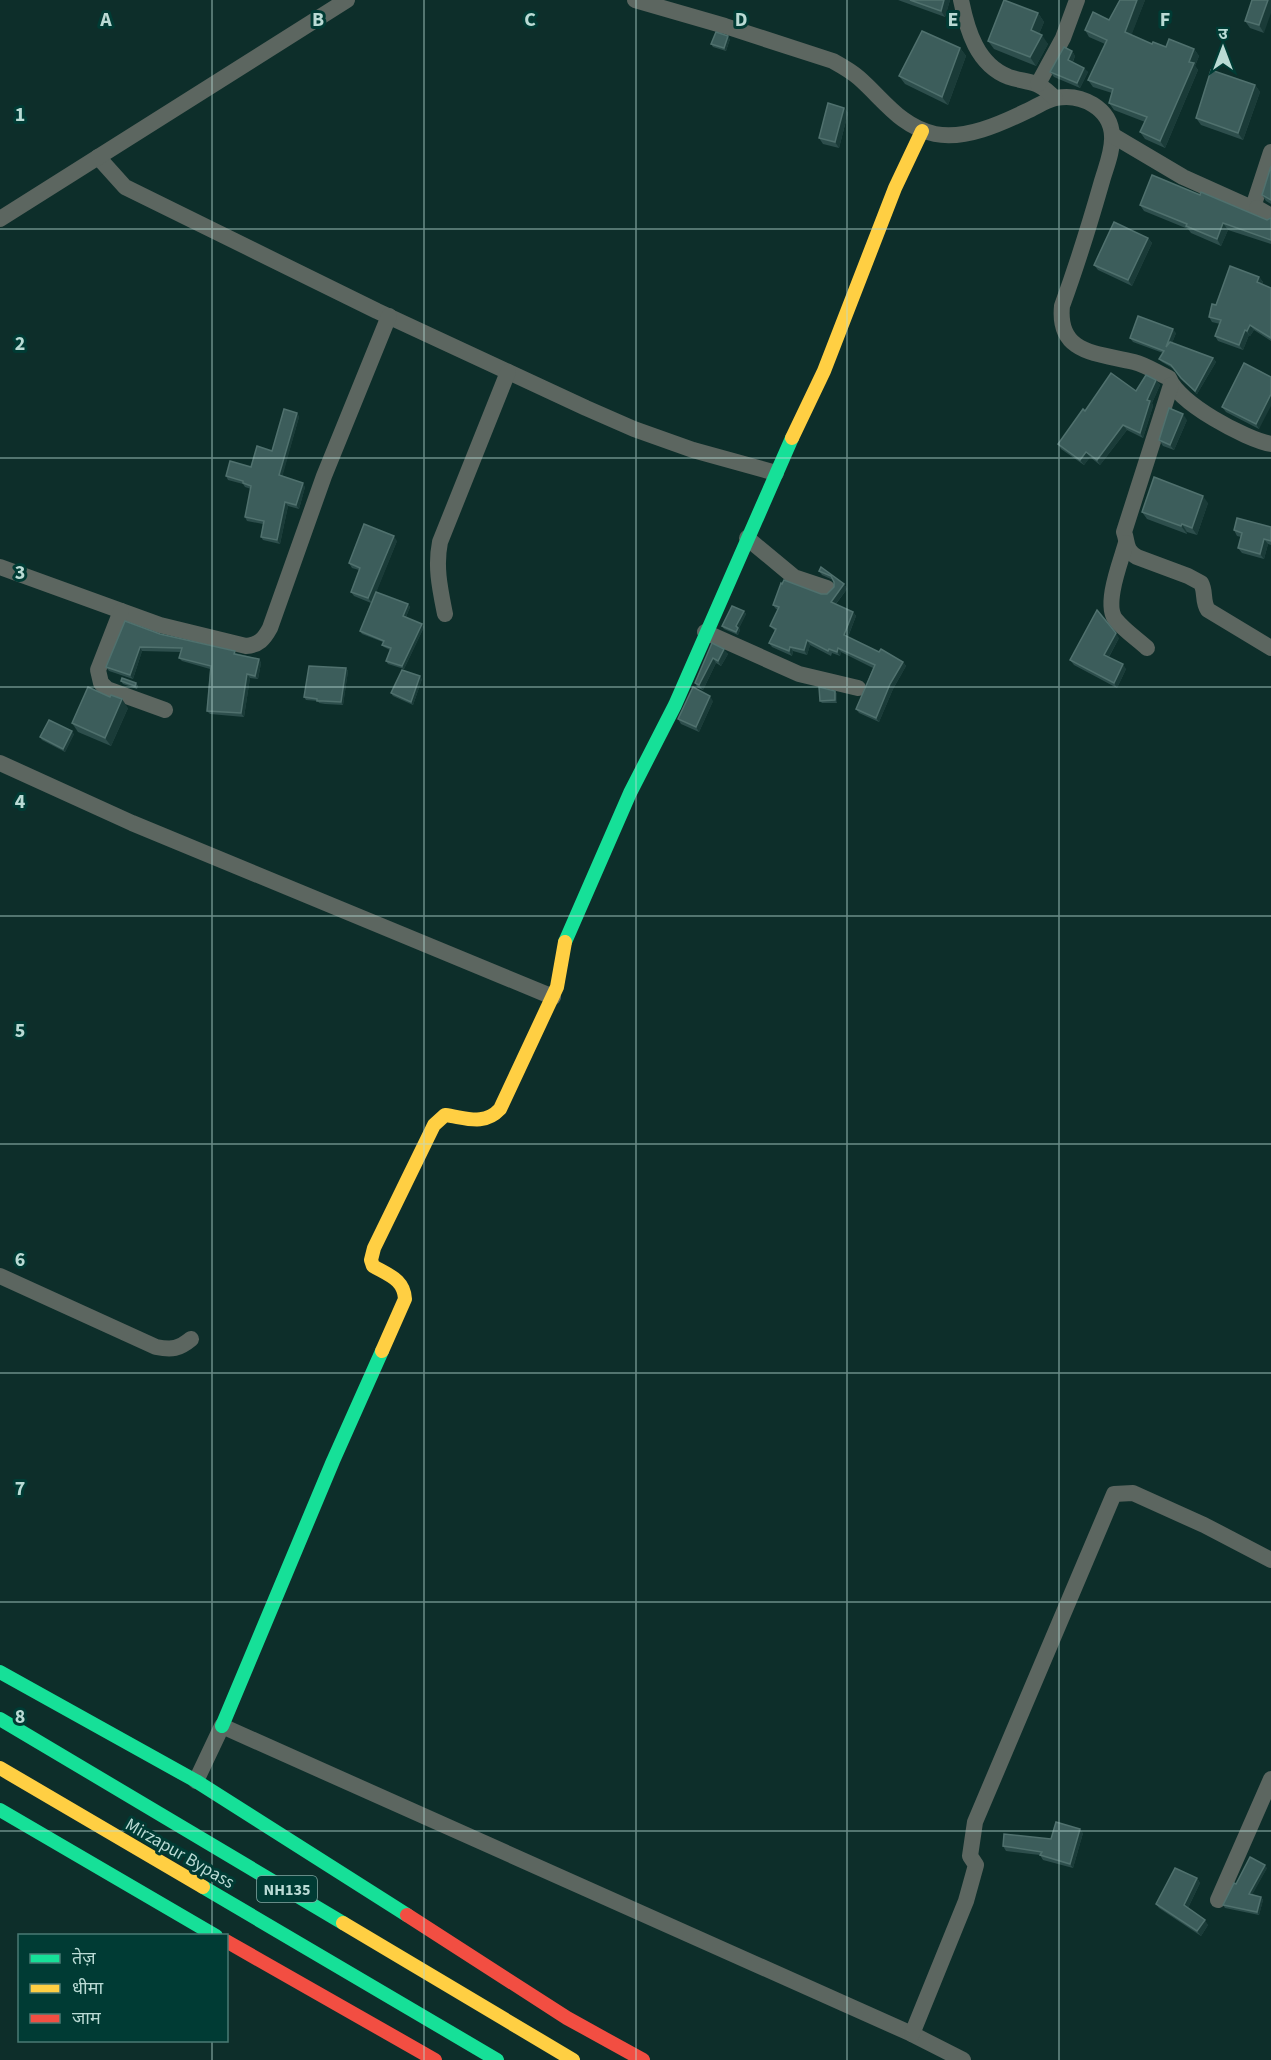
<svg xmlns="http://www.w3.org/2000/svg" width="1271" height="2060" font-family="'Source Sans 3','Noto Sans Devanagari',sans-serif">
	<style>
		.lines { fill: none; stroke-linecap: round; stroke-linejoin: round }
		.street { stroke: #5c6660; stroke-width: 16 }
		.fast { stroke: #16e098; stroke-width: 14 }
		.slow { stroke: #ffcf43; stroke-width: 14 }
		.jam { stroke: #f24e42; stroke-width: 14 }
		.wall { fill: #2d4e4c }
		.shaded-wall { fill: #1a3b38 }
		.building { fill: #3c5d5b; stroke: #50716e; stroke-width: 1.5 }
		.grid { fill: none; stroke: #badbd5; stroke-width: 1.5; stroke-opacity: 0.55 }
		.labels { text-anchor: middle; stroke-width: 6; stroke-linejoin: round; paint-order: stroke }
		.shield { fill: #003b34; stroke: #82aba5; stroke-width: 1.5 }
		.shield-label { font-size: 16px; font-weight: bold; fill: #badbd5 }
		.street-label { font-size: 18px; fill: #badbd5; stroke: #003b34 }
		.grid-label { font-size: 20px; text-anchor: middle; font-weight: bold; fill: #badbd5; stroke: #003b34; stroke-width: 6; stroke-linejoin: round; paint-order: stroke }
	</style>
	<rect width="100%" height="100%" fill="#0d2e2a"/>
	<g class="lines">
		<g class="street">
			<path d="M635,0L725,26L833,61C842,66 851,71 859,78C884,100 901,127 935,134C965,140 1000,124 1027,111C1036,107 1046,100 1056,98C1081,93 1111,108 1112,136C1113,151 1106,167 1102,181C1090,223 1077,265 1062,306C1057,355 1099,353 1134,362C1146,365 1158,373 1169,378C1178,403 1245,439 1271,444"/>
			<path d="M961,0C967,30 977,65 1009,77C1018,80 1028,81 1036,84C1043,86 1050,94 1055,98"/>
			<path d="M1038,84L1063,38L1077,0"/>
			<path d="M1112,135L1183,177L1252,208H1257L1254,204L1271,152"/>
			<path d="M98,157L125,187L377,311L586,408L634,429L693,450L776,473"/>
			<path d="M1257,208L1271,216"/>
			<path d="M0,219L347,0"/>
			<path d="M1171,385L1124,532C1128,543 1125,550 1137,557L1188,576L1201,583C1206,592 1202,601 1208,610L1271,648"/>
			<path d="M747,538L794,577L827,588"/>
			<path d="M1126,543C1121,561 1103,605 1116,620C1124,630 1137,639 1147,648"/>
			<path d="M0,567L160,625L246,646C259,645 264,639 270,628L324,476L389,316"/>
			<path d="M121,611L98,670L101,683L107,689L165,710"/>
			<path d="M445,614C440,589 435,567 440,542L508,372"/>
			<path d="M705,632L799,674L858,688"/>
			<path d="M0,763L132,823L553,997"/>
			<path d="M0,1276L156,1347C172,1350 179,1349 191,1339"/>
			<path d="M196,1781L222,1726L912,2034L963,2060"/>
			<path d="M1218,1900L1271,1779"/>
			<path d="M912,2034L966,1901L976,1865L970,1856L975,1822L1114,1494L1133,1493L1204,1525L1271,1560"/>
		</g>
		<g class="fast">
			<path d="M565,942L630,793L675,705L792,438"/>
			<path d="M0,1672L196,1781L407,1915"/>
			<path d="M0,1719L343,1923"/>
			<path d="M222,1726L333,1461L382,1351"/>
			<path d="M0,1810L216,1936"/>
			<path d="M203,1887L497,2060"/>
		</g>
		<g class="slow">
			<path d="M792,438L824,371L895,188L922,131"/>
			<path d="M382,1351L405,1299C404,1279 388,1275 373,1266L371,1260L374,1248L434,1125L445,1115C467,1118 484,1126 500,1109L557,987L565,942"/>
			<path d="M0,1768L203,1887"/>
			<path d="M343,1923L573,2060"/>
		</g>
		<g class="jam">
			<path d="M407,1915L567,2018L643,2060"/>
			<path d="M226,1941L435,2060"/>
		</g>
	</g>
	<g class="wall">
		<path d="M898,0H950L945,17Z"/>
		<path d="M1120,0H1145L1131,35L1152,44L1166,47L1194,49L1199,56L1195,66L1198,70L1165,148L1145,139L1140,132L1145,122L1114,110L1109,103L1112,93L1093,87L1088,80L1105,44L1089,37L1085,30L1109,20Z"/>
		<path d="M1252,0L1264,33L1250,28L1245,21Z"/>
		<path d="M1038,13L1044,22L1039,34L1048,44L1036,66L994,49L988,41Z"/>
		<path d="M730,39L726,51L713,47L711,44Z"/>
		<path d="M960,48L966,56L948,105L905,84L899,76Z"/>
		<path d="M1072,51L1075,56L1073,62L1088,72L1080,88L1054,77L1050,72Z"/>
		<path d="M1255,85L1260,92L1243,140L1201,125L1196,118Z"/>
		<path d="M844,108L848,113L839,148L823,144L819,138Z"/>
		<path d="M1271,166V204L1266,201L1262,195Z"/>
		<path d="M1200,195L1267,220L1271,218V244L1228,230L1221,246L1191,233L1188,229L1144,211L1140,205Z"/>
		<path d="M1148,238L1152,243L1132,286L1098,270L1094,265Z"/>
		<path d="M1259,277L1263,282L1262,284L1271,288V341L1254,330L1250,336L1249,335L1243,350L1218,341L1215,336L1220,324L1212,322L1209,317L1216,305Z"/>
		<path d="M1176,333L1172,343L1213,358L1216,362L1197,394L1183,381L1174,369L1162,362L1159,359L1163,353L1133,342L1130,338Z"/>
		<path d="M1271,377L1259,429L1226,412L1222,407Z"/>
		<path d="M1156,380L1160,385L1152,403L1153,406L1143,438L1127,430L1100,465L1090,457L1084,465L1061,449L1058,444L1085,411L1136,391Z"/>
		<path d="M297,413L299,417L282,476L305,487L299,509L288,506L280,544L263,540L261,537L263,524L247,521L245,517L251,489L245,487L243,484L228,480L226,476L251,467L272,451Z"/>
		<path d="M1187,420L1174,450L1163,446L1159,440Z"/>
		<path d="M1208,503L1197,535L1187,532V534L1147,519L1142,512Z"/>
		<path d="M1271,527V545L1268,544L1264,559L1242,553L1238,548L1241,537L1237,536L1234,530Z"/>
		<path d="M397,541L376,592L408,604L410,607L406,617L422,624L424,627L404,669L388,664L386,661L390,650L384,647L382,645L383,642L362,634L360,631L371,603L354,596L351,592L359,570L352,568L349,563Z"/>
		<path d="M821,567L844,584L847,589L836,604L853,612L856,616L848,637L879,652L903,662L906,666L893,689L879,722L859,713L856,709L873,668L841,652L840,656L832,653L831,656L810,645L807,655L793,651L792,656L772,647L769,643L775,631L770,626L778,610L776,609L773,605L821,594H827L834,587V582L833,580L822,575L819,571Z"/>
		<path d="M744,611L746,614L739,628L740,630L738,635L724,629L722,626Z"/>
		<path d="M160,634L259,659L261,663L258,679L250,678L244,717L210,714L207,711L210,669L182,661L179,658L181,652L142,651L133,679L109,671L106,667Z"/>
		<path d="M1119,638L1109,657L1126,669L1117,688L1074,665L1070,660Z"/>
		<path d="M712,643L728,654L721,666L716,663L703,690L698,688L695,683Z"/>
		<path d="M346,668L348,671L343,705L325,704L319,703L318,701L306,700L304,697Z"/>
		<path d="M422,679L413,705L393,696L391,693Z"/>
		<path d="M121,681L136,683L138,686L137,689L123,684Z"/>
		<path d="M835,691L837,694V703H822L820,701Z"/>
		<path d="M713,701L699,732L681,724L678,719Z"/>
		<path d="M128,708L111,746L78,732L72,723Z"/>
		<path d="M74,734L65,752L42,740L40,737Z"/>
		<path d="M1083,1833L1073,1868L1043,1860L1040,1855L1006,1851L1003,1846L1051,1839Z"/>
		<path d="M1267,1868L1252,1894L1261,1897L1263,1900L1259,1915L1225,1908L1223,1905L1236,1884Z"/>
		<path d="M1197,1878L1200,1883L1188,1908L1208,1925L1201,1936L1159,1908L1156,1904Z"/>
	</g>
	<g class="shaded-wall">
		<path d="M944,0H950L945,17L941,11Z"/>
		<path d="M1137,0H1145L1130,39L1125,32Z"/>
		<path d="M1268,0H1271V13L1264,33L1259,25Z"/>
		<path d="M1038,13L1044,22L1037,39L1031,30Z"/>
		<path d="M1042,35L1048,44L1036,66L1030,57Z"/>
		<path d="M728,36L730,39L726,51L724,48Z"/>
		<path d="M960,48L966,56L948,105L942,97Z"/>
		<path d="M1194,49L1199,56L1195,66L1198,70L1165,148L1160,141Z"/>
		<path d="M1072,51L1075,56L1071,65L1068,60Z"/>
		<path d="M1084,68L1088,72L1080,88L1077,83Z"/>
		<path d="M1255,85L1260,92L1243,140L1238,133Z"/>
		<path d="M844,108L848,113L839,148L835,142Z"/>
		<path d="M1223,223L1228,230L1221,246L1217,239Z"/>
		<path d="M1148,238L1152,243L1132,286L1128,280Z"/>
		<path d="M1259,277L1263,282L1261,287L1257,282Z"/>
		<path d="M1250,325L1254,330L1250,336L1247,331Z"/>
		<path d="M1173,329L1176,333L1169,351L1166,347Z"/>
		<path d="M1245,330L1249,335L1243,350L1239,345Z"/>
		<path d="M1213,358L1216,362L1197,394L1195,391Z"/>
		<path d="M1156,380L1160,385L1152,403L1153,406L1143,438L1140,433L1147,400Z"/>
		<path d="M1271,394V406L1259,429L1256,424Z"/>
		<path d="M297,413L299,417L282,478L279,475Z"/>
		<path d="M1183,414L1187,420L1174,450L1170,445Z"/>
		<path d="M1123,425L1127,430L1100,465L1097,460Z"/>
		<path d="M1086,452L1090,457L1084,465L1080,460Z"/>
		<path d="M303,483L305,487L299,509L296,505Z"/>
		<path d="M1203,496L1208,503L1197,535L1192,528Z"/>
		<path d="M285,502L288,506L280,544L277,540Z"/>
		<path d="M1182,524L1187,532V534L1181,526Z"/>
		<path d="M394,536L397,541L372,603L368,598Z"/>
		<path d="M1264,539L1268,544L1264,559L1260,554Z"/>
		<path d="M844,584L847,589L834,606L831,602Z"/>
		<path d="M408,604L410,607L405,619L403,616Z"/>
		<path d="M744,611L746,614L739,628L740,630L738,635L736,632V626Z"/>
		<path d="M853,612L856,616L847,639L844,635Z"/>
		<path d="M422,624L424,627L404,669L402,666Z"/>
		<path d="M1116,633L1119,638L1107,660L1104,655Z"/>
		<path d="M807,640L810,645L807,655L804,650Z"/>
		<path d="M140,647L142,651L133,679L130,675Z"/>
		<path d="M790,647L793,651L792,656L789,651Z"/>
		<path d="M838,648L841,652L840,656L837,652Z"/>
		<path d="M724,649L728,654L721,666L718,661Z"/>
		<path d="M713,658L716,663L703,690L699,685Z"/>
		<path d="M259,659L261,663L258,679L255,676Z"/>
		<path d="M903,662L906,666L893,689L879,722L876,718L890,684Z"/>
		<path d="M1123,664L1126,669L1117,688L1114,683Z"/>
		<path d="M346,668L348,671L343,705L341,702Z"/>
		<path d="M247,674L250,678L244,717L241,713Z"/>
		<path d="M420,676L422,679L413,705L411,702Z"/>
		<path d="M835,691L837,694V703L835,700Z"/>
		<path d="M710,696L713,701L699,732L696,727Z"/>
		<path d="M122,699L128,708L111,746L105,738Z"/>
		<path d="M72,731L74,734L65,752L63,749Z"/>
		<path d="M1080,1829L1083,1833L1073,1868L1070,1864Z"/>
		<path d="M1265,1865L1267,1868L1251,1897L1249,1894Z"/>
		<path d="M1197,1878L1200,1883L1187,1910L1184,1905Z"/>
		<path d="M1261,1897L1263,1900L1259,1915L1257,1912Z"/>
		<path d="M1205,1920L1208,1925L1201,1936L1197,1931Z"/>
	</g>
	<g class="building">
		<path d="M910,0H944L941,11Z"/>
		<path d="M1004,0L1038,13L1031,30L1042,35L1030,57L988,41Z"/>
		<path d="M1120,0H1137L1125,32L1152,44L1153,42L1166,47L1169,39L1194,49L1189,62L1194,63L1160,141L1140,132L1147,117L1109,103L1113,89L1088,80L1107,40L1085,30L1093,12L1109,20Z"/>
		<path d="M1252,0H1268L1259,25L1245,21Z"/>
		<path d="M922,31L960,48L942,97L899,76Z"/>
		<path d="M716,32L728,36L724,48L711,44Z"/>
		<path d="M1064,47L1072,51L1068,60L1084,68L1077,83L1050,72Z"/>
		<path d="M1211,70L1255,85L1238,133L1196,118Z"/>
		<path d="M828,103L844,108L835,142L819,138Z"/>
		<path d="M1271,166V200L1262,195Z"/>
		<path d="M1152,175L1200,195L1201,192L1267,220L1271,218V240L1223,223L1217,239L1186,226L1187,224L1140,205Z"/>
		<path d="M1114,222L1148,238L1128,280L1094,265Z"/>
		<path d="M1230,266L1259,277L1257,282L1271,288V338L1250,325L1247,331L1245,330L1239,345L1215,336L1221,320L1209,317L1212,304L1216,305Z"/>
		<path d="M1138,316L1173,329L1166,347L1170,342L1213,358L1195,391L1181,378L1171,365L1159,359L1164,351L1130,338Z"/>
		<path d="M1244,363L1271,377V394L1256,424L1222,407Z"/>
		<path d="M1111,373L1136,391L1146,375L1156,380L1147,400L1150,401L1140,433L1123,425L1097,460L1086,452L1080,460L1058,444L1083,409L1085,411Z"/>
		<path d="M1169,408L1183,414L1170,445L1159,440Z"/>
		<path d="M284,409L297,413L279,475L303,483L296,505L285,502L277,540L261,537L264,521L245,517L251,486L243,483V481L226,476L230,461L251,467L257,446L272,451Z"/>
		<path d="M1154,477L1203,496L1192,528L1182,524L1181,526L1142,512Z"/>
		<path d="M1237,518L1271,527V541L1264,539L1260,554L1238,548L1242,533L1234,530Z"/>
		<path d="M364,524L394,536L368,598L351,592L360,568L349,563Z"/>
		<path d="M821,567L844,584L831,602L853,612L844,635L879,652L881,649L903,662L890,684L876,718L856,709L875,665L838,648L837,652L829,649L828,651L807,640L804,650L790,647L789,651L769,643L776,629L770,626L779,607L773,605L781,583L782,584L784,580L821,594H827L834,587V582L831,576L819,571Z"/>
		<path d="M376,592L408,604L403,616L422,624L402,666L386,661L391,648L382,645L384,641L360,631Z"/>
		<path d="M732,606L744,611L736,626L738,628L736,632L722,626Z"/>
		<path d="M1097,610L1116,633L1104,655L1123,664L1114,683L1070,660Z"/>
		<path d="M125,621L160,634L235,651L234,654L259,659L255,676L247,674L241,713L207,711L211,666L179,658L182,648L140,647L130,675L106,667Z"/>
		<path d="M712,643L724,649L718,661L713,658L699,685L695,683Z"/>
		<path d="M309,666L346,668L341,702L323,701H317V699L304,697Z"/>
		<path d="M402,670L420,676L411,702L391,693Z"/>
		<path d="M122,678L136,683L135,686L121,681Z"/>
		<path d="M88,687L110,697L111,695L122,699L105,738L72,723Z"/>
		<path d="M693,687L710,696L696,727L678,719Z"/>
		<path d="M819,687L835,691V700L820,701Z"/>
		<path d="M49,720L72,731L63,749L40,737Z"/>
		<path d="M1056,1822L1080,1829L1070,1864L1040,1855L1042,1852L1003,1846L1004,1834L1051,1839Z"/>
		<path d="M1250,1857L1265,1865L1249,1894L1261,1897L1257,1912L1223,1905L1234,1883L1236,1884Z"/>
		<path d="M1175,1868L1197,1878L1184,1905L1205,1920L1197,1931L1156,1904Z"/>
	</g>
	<path class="grid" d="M212,0V1936M424,0V2060M636,0V2060M847,0V2060M1059,0V2060M0,229H1271M0,458H1271M0,687H1271M0,916H1271M0,1144H1271M0,1373H1271M0,1602H1271M0,1831H1271M212,2040V2060"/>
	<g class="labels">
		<rect class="shield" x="257" y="1876" width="60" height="26" rx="4.5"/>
		<g class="shield-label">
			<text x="287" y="1895">NH135</text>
		</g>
		<g class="street-label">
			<text transform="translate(180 1853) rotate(30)" y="6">Mirzapur Bypass</text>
		</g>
	</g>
	<g class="grid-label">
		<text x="106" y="26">A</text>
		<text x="318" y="26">B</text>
		<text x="530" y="26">C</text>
		<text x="741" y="26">D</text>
		<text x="953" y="26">E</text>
		<text x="1165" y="26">F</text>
		<text x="20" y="121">1</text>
		<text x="20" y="350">2</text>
		<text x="20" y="579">3</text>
		<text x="20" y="808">4</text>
		<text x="20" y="1037">5</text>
		<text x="20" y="1266">6</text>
		<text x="20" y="1495">7</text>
		<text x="20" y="1723">8</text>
	</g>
	<rect x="18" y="1934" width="210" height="108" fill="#003b34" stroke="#4a7b74" stroke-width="1.5"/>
	<rect x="30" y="1954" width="30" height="9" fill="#16e098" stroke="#4a7b74" stroke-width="1.5"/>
	<text x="72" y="1964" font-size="18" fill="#badbd5">तेज़</text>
	<rect x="30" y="1984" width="30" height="9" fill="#ffcf43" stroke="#4a7b74" stroke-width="1.5"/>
	<text x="72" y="1994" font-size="18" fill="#badbd5">धीमा</text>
	<rect x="30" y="2014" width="30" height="9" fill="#f24e42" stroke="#4a7b74" stroke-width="1.5"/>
	<text x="72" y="2024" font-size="18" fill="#badbd5">जाम</text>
	<g transform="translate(1223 48)" stroke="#003b34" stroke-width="4.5" paint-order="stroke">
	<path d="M0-4.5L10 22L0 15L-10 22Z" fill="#badbd5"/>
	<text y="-9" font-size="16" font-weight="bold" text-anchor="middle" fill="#badbd5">उ</text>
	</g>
</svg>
